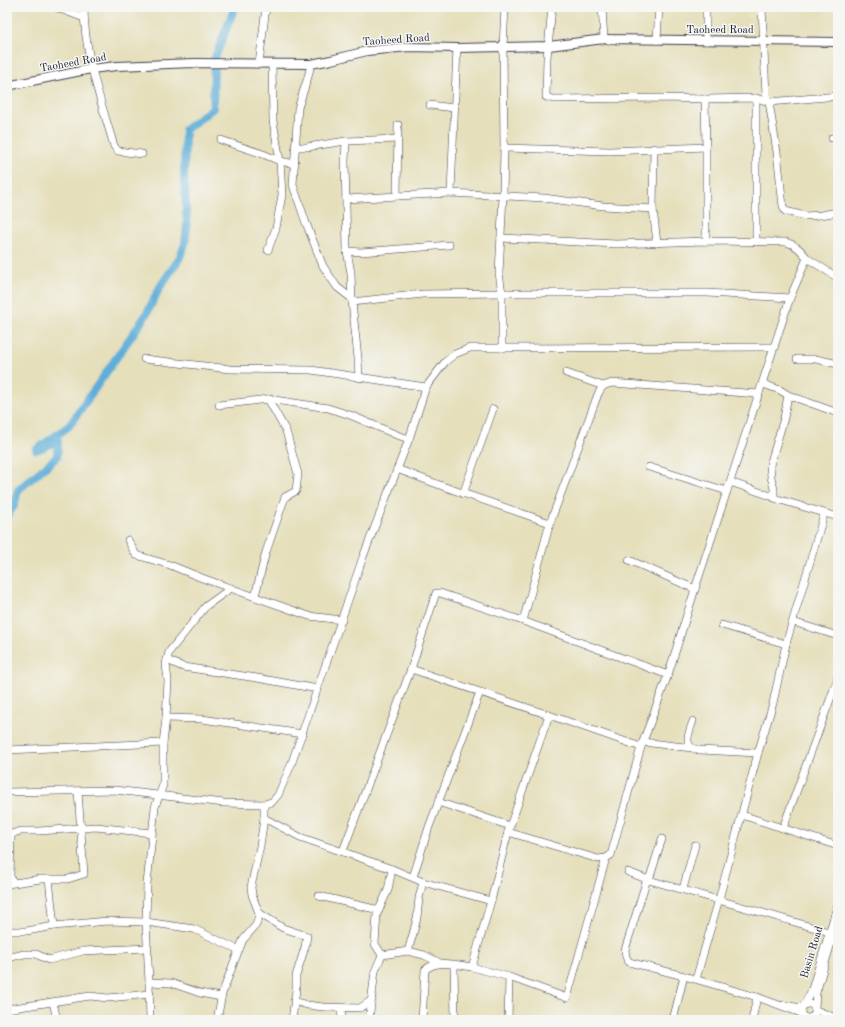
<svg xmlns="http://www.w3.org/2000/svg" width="845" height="1027" font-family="'Old Standard TT',serif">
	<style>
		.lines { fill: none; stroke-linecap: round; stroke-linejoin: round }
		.river { stroke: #5faed9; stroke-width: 8 }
		.minor-casing { stroke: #3f3e4e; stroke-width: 8 }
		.major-casing { stroke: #3f3e4e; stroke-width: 10 }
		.minor { stroke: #fff; stroke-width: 7 }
		.major { stroke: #fff; stroke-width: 8 }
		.labels { text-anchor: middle; stroke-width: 3; stroke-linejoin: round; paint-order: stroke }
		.street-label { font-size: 11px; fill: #22223b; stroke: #f6f6f2 }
	</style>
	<rect width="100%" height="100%" fill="#f6f6f2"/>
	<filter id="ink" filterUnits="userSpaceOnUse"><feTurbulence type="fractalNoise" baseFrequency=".025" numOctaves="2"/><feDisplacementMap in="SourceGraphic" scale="8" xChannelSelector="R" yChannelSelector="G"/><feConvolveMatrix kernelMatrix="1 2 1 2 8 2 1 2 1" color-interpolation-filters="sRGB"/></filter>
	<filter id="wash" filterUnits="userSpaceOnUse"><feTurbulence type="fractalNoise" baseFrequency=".012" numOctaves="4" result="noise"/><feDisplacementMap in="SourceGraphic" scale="16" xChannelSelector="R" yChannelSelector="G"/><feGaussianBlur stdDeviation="0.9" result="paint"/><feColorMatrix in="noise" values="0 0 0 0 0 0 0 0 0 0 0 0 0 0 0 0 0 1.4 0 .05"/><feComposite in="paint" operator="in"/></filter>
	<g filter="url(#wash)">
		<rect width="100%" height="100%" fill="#e5dfbb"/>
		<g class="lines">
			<path class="river" d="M7,516L14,506L18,490L57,457L58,441L36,450L69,426L146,315L160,287L179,259L185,244L187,226L184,176L185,130L213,108L214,60L235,7"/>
		</g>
	</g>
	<g filter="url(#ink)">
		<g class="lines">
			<defs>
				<g id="minor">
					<path d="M55,7L84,18"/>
					<path d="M84,7C84,55 101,101 114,146L118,151L142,154"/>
					<path d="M552,7L547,58L546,97L553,99L664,98L705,99L756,98L769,102L838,96"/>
					<path d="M602,7L604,39"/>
					<path d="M762,7L766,95L769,102L777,152L783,206L785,211L805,216L821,215L838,212"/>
					<path d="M657,40L659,7"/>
					<path d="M706,41V7"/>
					<path d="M259,64L266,7"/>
					<path d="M311,64L308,77L298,108L293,185L306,223L323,266L337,287L351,298"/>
					<path d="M756,98V242"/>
					<path d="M705,99L706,147V241"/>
					<path d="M430,105L454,108"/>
					<path d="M832,138L838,137"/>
					<path d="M221,140L263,154L280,161L295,164"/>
					<path d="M346,141L345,161L347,251L351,273L352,302L358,358L359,378"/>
					<path d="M295,147H307L346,141L398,139"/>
					<path d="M504,148L610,151L706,147"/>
					<path d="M654,148L653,209L657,243"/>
					<path d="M451,193L457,48"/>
					<path d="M397,196L398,125"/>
					<path d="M346,199L451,193L544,198L603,206L653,209"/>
					<path d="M501,238L616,244L706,241L786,242C796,245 801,250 807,258"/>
					<path d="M268,250L276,228L282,195L280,161L273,121L272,64"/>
					<path d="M347,251L361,252L449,245"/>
					<path d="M352,302L423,294L502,293H707L790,298"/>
					<path d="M502,348V293L499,273L503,196L504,148L503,47L505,7"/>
					<path d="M144,359L230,369L311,370L426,387"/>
					<path d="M797,359H816L838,364"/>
					<path d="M566,373L603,386"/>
					<path d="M763,384L780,390L788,395L838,413"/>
					<path d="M788,395L784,418L770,465L771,477L774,489V498L838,517"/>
					<path d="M219,405L268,399L328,408L350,415L397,435L409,439"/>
					<path d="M649,467L727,491"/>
					<path d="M397,469L445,487L550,523"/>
					<path d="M730,482L774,497"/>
					<path d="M463,494L493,409"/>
					<path d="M128,540L136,555L170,565L202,578L309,616L342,620"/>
					<path d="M629,560L695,589"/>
					<path d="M255,596L266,552L285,497L296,491L298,474L286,431L268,399"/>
					<path d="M523,621L550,523L598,394L603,386L612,383L759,394"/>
					<path d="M793,622L838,636"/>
					<path d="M722,625L786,644"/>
					<path d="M167,660L183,667L257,678L318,689"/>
					<path d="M411,669L549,715L641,747"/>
					<path d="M166,718L202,719L303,734"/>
					<path d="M693,721C689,733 681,748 700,750L758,753"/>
					<path d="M643,742L692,748"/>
					<path d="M7,750L163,743"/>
					<path d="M7,792L115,790L224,803L264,804L272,802L278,795L291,765L363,557L409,439L426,387L445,362L455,354L470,348H502L775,347"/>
					<path d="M438,802L510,826"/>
					<path d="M742,815L838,846"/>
					<path d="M264,818L300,837L392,869L423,882L491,901"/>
					<path d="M783,828L838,678"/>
					<path d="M508,832L549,715"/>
					<path d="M662,839L649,880L646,882L625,950L626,957L629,962L684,976L757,997L801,1013"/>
					<path d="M343,851L411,669L436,593H440L523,621L668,675"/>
					<path d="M628,872L649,880L829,932"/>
					<path d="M413,877L429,827L480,692"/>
					<path d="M49,879L54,926"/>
					<path d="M13,882L10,876L11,835L14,833L21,831H39L96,827L151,833"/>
					<path d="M7,884L41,879H68L84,874L78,792"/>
					<path d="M683,889L695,845"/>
					<path d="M319,896L379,910"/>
					<path d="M259,913L283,928L307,936L305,947L296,976V990L292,1020"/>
					<path d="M7,931H27L54,926L107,921L146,922L194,929L239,950"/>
					<path d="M408,951L413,934L417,918L419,898L423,882"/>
					<path d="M382,955L375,944L377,914L388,890L392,869"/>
					<path d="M382,955L408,951L424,955L440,963"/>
					<path d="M7,958L24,954H36L49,960L83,951L148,948"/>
					<path d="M454,965L455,1020"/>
					<path d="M472,967L509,977L508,1020"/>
					<path d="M509,977L567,998L606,858"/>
					<path d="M696,979L719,899L758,753L773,703L786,644L824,514"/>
					<path d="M149,982L171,983L200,993L221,997"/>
					<path d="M294,1001L307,1005L323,1007L360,1008L372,1000"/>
					<path d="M53,1002L57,1020"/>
					<circle cx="808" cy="1011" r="7"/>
					<path d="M783,1005L802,1008"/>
					<path d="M804,1005L811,992L838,904"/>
					<path d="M815,1007L816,993L838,920"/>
					<path d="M341,1008L342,1020"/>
					<path d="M7,1009L90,996L108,998L150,994"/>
					<path d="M816,1010L838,1019"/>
					<path d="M150,1020L149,982L146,922L147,884L155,807L163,785V743L166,718L168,681L166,664L169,652L206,606L231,588"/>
					<path d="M217,1020L222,994L234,962L243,940L256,925L258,919L259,913L252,895L251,887L260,846L264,818V804"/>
					<path d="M369,1020L375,971L382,955"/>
					<path d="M422,1020L425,970C437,959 457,965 472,967L491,901L508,832L598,859L606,858L611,855L641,747L668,675L695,589L790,298L807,258L838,278"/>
					<path d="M673,1020L684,976"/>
					<path d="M752,1020L757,997"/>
				</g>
				<path id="major" d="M7,86L91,69L117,66L194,63L311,64L331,60L367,51L409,47L457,48L549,46L604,39L838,42"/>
			</defs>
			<use href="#minor" class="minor-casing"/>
			<use href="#major" class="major-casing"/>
			<use href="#minor" class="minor"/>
			<use href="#major" class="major"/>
		</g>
	</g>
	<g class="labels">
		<g class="street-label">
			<text x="720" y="33">Taoheed Road</text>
			<text transform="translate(396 39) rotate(-4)" y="4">Taoheed Road</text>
			<text transform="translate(73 62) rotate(-10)" y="4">Taoheed Road</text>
			<text transform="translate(811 952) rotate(-73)" y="4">Basin Road</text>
		</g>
	</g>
	<rect width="845" height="1027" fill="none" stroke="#f6f6f2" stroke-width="24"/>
</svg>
